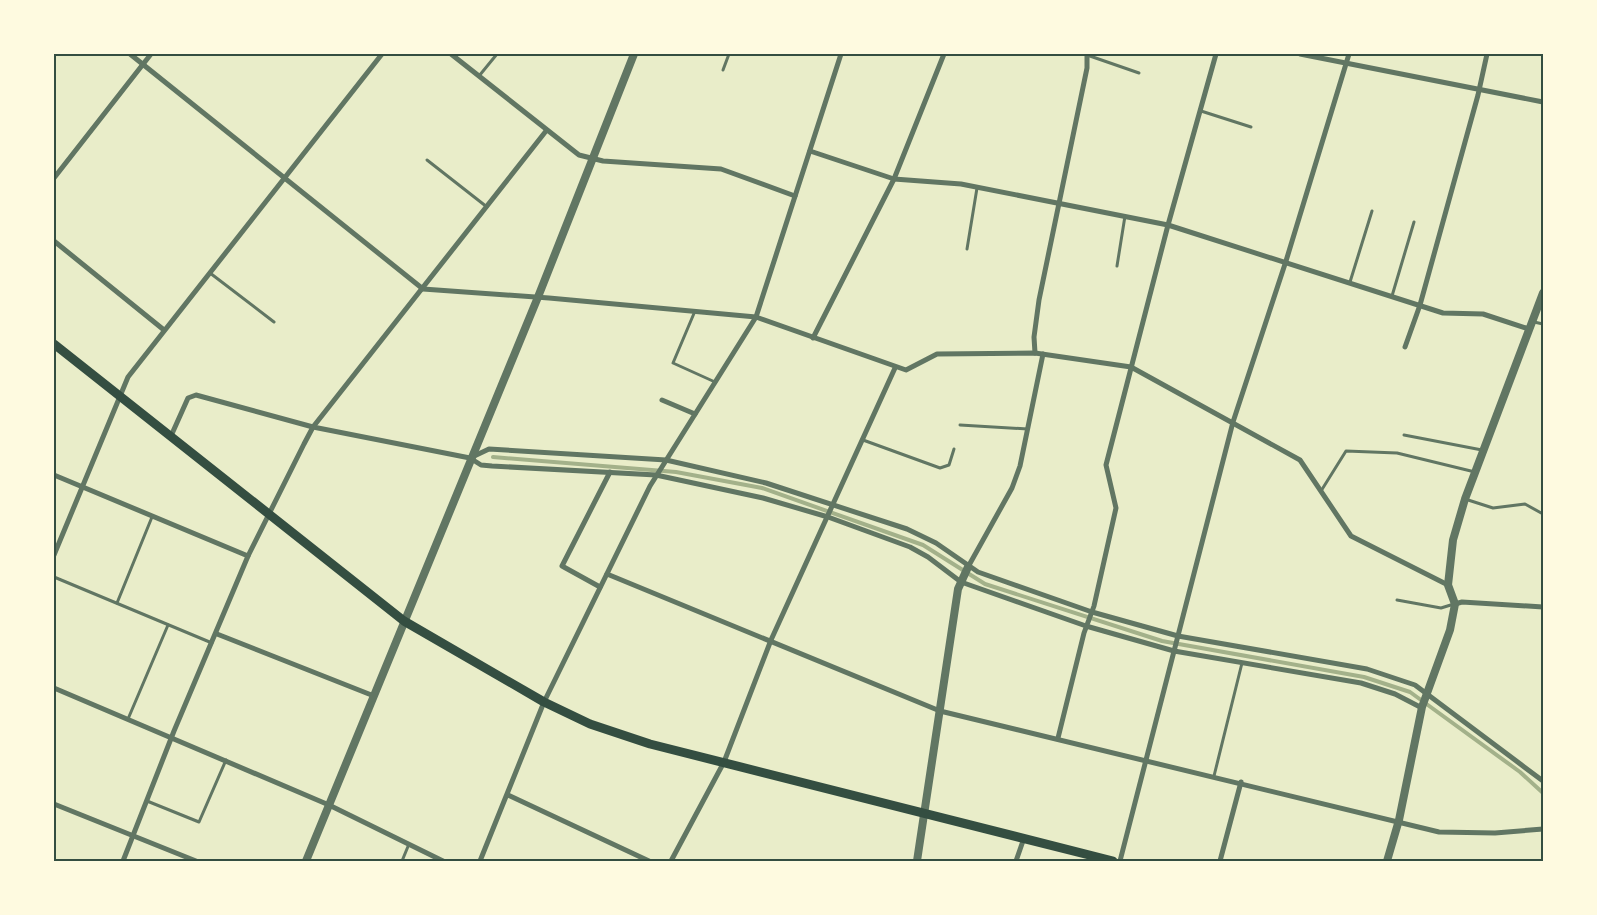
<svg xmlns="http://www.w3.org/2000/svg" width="1597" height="915" font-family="Montserrat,sans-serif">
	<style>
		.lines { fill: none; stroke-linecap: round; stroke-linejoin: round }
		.stream { stroke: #a3b18a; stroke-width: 4 }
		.service { stroke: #617663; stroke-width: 3 }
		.minor { stroke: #617663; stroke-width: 5 }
		.tertiary { stroke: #617663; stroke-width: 8 }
		.secondary { stroke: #344e41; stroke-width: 9 }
		.neatline { fill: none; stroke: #344e41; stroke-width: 2 }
	</style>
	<rect width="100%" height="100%" fill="#e9edc9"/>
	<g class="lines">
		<path class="stream" d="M493,457L676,472L762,488L923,545L985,584L1162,641L1364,677L1410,692L1520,772L1543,793"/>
		<g class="service">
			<path d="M1087,55L1139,73"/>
			<path d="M723,70L729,54"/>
			<path d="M479,76L497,54"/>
			<path d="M1201,111L1251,127"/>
			<path d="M427,160L487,207"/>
			<path d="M967,249L977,188"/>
			<path d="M1117,266L1125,216"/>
			<path d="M210,273L274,322"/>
			<path d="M1350,282L1372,211"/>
			<path d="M1392,296L1414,222"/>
			<path d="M695,311L673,363L715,382"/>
			<path d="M1534,322L1543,324"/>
			<path d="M960,425L1028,429"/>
			<path d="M1404,435L1482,450"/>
			<path d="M863,440L940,468L949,465L954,449"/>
			<path d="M1321,491L1346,451L1397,453L1475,472"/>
			<path d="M1465,499L1493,508L1525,504L1543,514"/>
			<path d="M54,577L212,643"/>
			<path d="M1397,600L1441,608L1454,604"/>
			<path d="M117,603L152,517"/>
			<path d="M128,719L168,625"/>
			<path d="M1214,776L1242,663"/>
			<path d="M147,801L199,822L226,760"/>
			<path d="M402,861L409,844"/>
		</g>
		<g class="minor">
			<path d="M130,54L423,289L549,298L756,317L906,370L937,354L1035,353L1131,367L1300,460L1351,536L1448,585"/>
			<path d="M451,54L579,155L603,161L721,169L795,196"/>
			<path d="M1300,54L1543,102"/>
			<path d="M810,151L894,179L961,184L1168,225L1443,313L1483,314L1529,329"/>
			<path d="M54,178L151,54"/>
			<path d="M54,241L164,330"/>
			<path d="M813,338L894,179L944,54"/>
			<path d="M1405,347L1420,305L1478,95L1487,54"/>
			<path d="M1035,353L1034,337L1039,300L1087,68V54"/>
			<path d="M662,400L695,414"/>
			<path d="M171,436L188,398L196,395L313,427L470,458"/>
			<path d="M54,475L248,556"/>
			<path d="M54,555L128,377L382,54"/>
			<path d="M968,567L1012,488L1020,466L1043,354"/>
			<path d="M607,574L940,711L1439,832L1495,833L1543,829"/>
			<path d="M600,587L562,566L610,472"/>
			<path d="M1455,604L1462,602L1543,607"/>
			<path d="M217,634L374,696"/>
			<path d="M54,688L329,805L443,861"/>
			<path d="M1422,708L1395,694L1361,683L1174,651L1086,626L961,582L928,557L910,547L828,517L763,498L656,475L492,466L481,465L470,458L489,449L666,460L766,483L907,529L936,543L978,572L1092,612L1178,636L1367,669L1415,685L1543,781"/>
			<path d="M1058,738L1084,633L1094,606L1116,508L1106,465L1168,225L1216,54"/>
			<path d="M508,795L649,861"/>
			<path d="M54,804L196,861"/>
			<path d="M123,861L174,731L248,556L304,444L313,427L546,131"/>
			<path d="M480,861L544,702L650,486L756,317L841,54"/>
			<path d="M671,861L724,762L771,640L895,368"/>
			<path d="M1016,861L1024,838"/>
			<path d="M1120,861L1233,422L1286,261L1349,54"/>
			<path d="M1220,861L1241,782"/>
		</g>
		<g class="tertiary">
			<path d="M306,861L538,297L634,54"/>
			<path d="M917,861L958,589L968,567"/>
			<path d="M1387,861L1399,820L1422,707L1450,630L1455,604L1448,585L1453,540L1465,499L1543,293"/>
		</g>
		<path class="secondary" d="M54,344L404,621L544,702L590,724L650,744L1113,861"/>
	</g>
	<rect width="1597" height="915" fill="none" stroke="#fefae0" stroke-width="110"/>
	<rect x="55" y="55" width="1487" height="805" class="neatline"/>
</svg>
